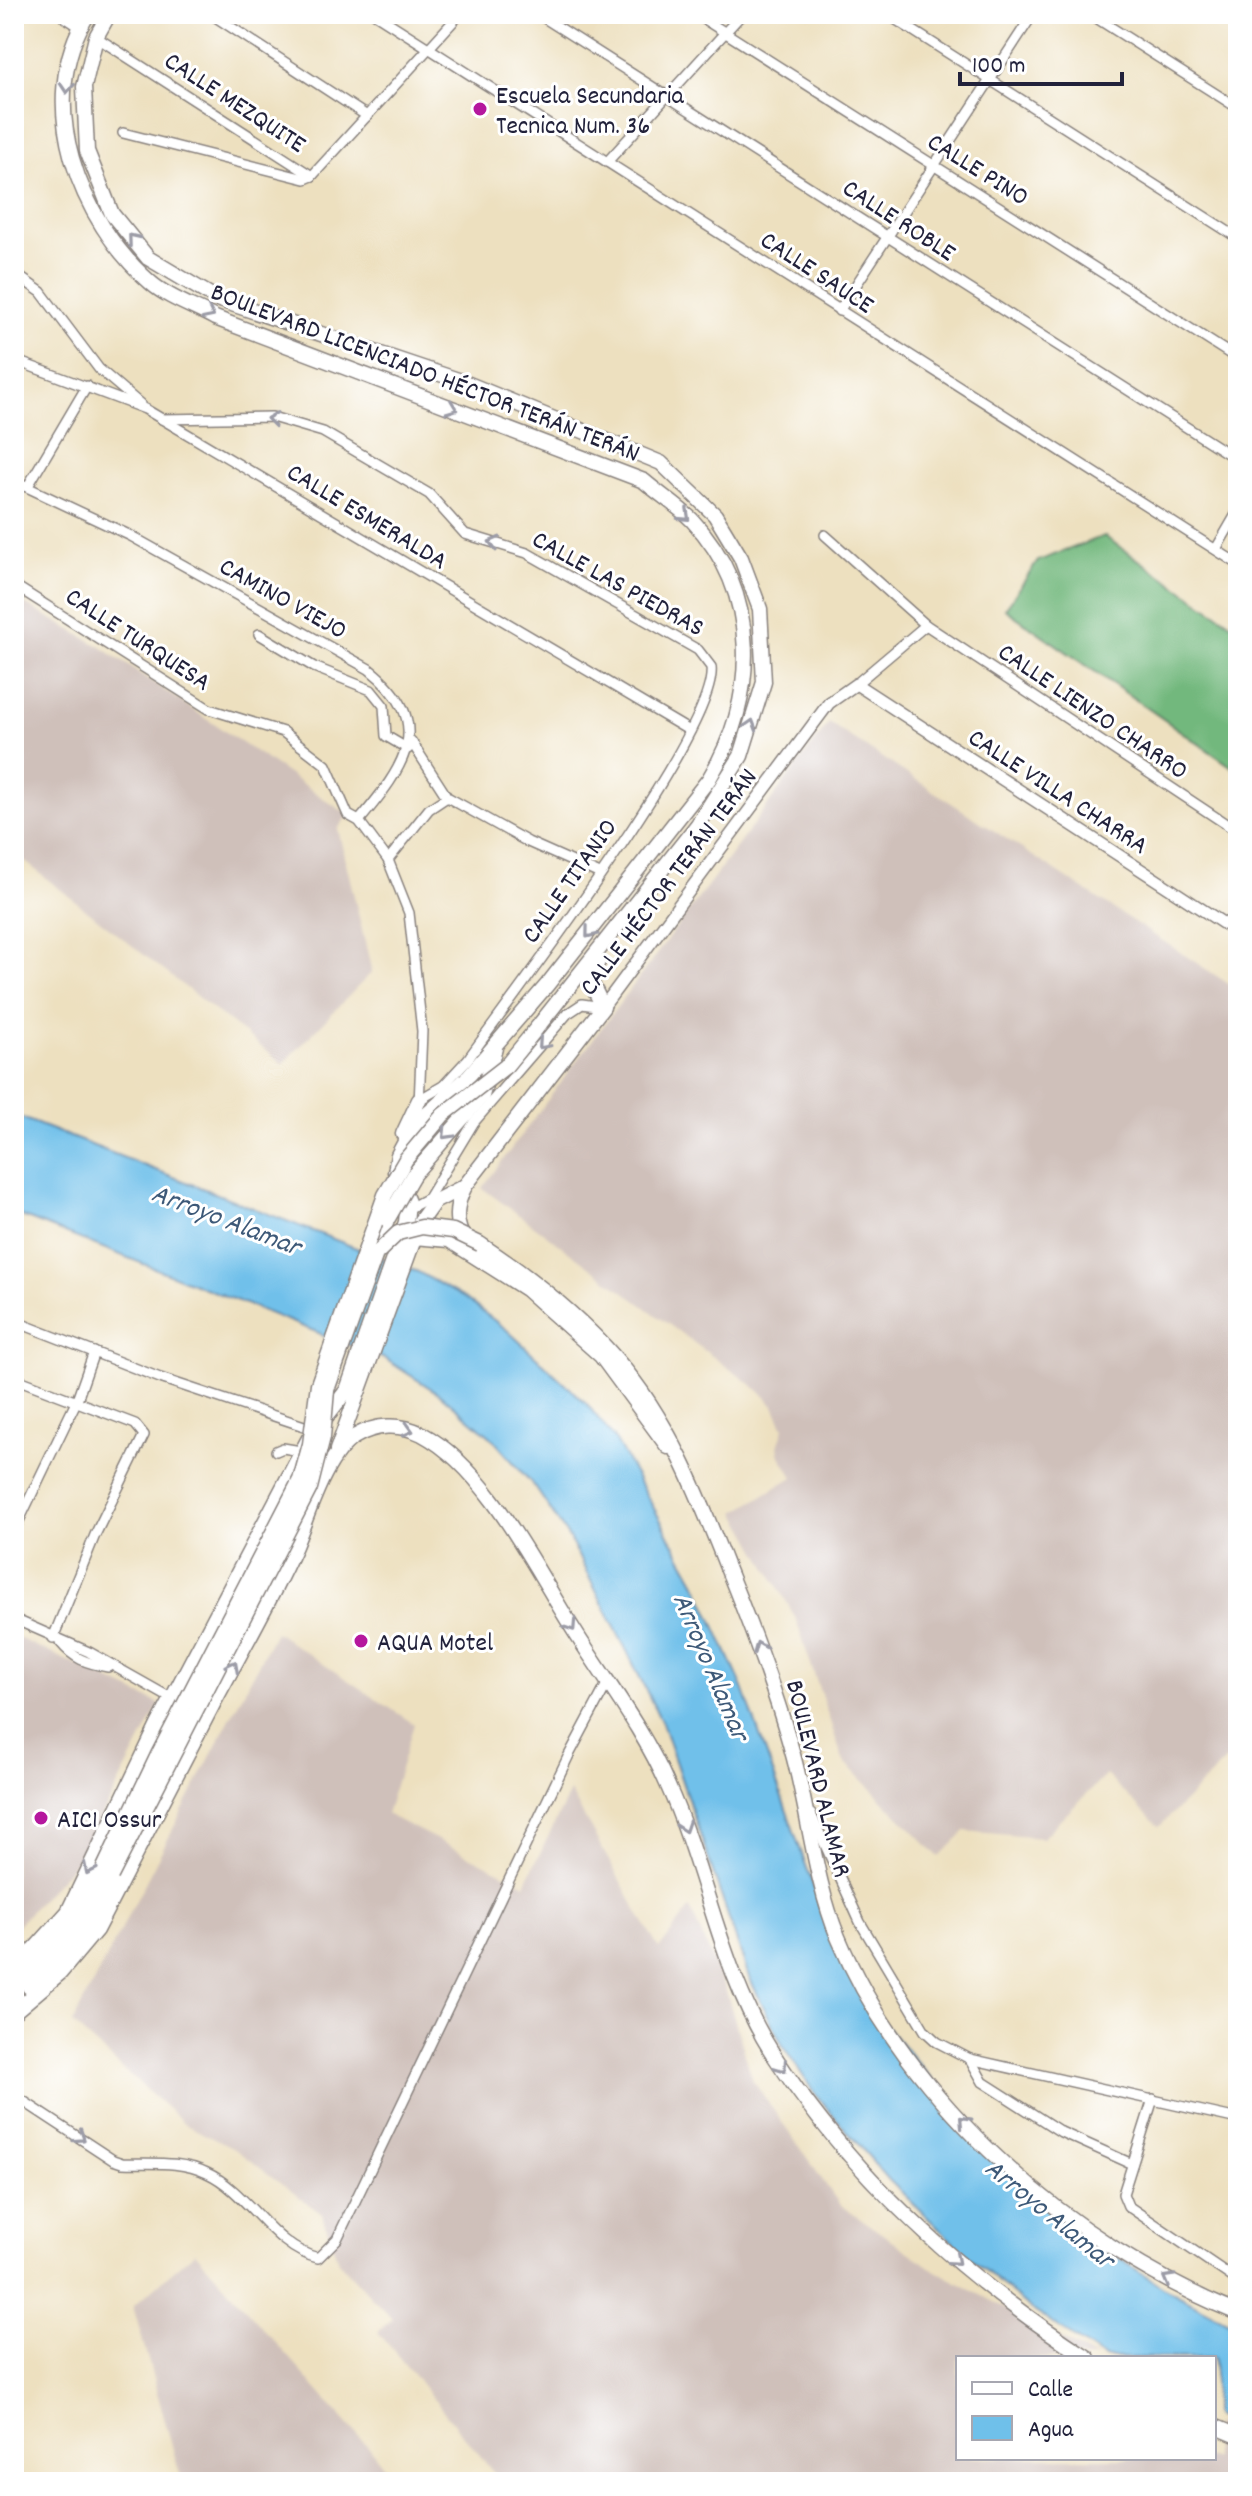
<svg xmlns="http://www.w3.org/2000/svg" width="1252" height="2496" font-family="Dekko,sans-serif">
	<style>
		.industrial { fill: #cfc0ba }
		.forest { fill: #72b87d; stroke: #4a6d5c; stroke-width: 2 }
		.water { fill: #6fc0ea; stroke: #487192; stroke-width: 2 }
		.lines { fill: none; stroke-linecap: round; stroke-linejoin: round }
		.minor-casing { stroke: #88817d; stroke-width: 12 }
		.tertiary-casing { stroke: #88817d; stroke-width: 14 }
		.primary-casing { stroke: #88817d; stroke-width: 17 }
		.trunk-casing { stroke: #88817d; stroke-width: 17 }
		.minor { stroke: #fff; stroke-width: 9 }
		.tertiary { stroke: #fff; stroke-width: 11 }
		.primary { stroke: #fff; stroke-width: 14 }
		.trunk { stroke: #fff; stroke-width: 14 }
		.primary-bridge-casing { stroke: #88817d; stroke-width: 17; stroke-linecap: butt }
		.trunk-bridge-casing { stroke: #88817d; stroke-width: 17; stroke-linecap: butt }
		.primary-bridge { stroke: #fff; stroke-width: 14 }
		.trunk-bridge { stroke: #fff; stroke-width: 14 }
		.oneway { stroke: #9c9ca7 }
		.poi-dot { fill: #b5179e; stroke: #fff; stroke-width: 3 }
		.labels { text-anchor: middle; stroke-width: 6; stroke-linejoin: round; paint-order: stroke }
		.poi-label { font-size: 26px; fill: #22223b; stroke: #fff; text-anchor: start }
		.street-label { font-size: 26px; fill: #22223b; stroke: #fff }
		.water-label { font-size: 28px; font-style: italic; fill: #3d5978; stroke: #fff }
	</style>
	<rect width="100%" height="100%" fill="#fff"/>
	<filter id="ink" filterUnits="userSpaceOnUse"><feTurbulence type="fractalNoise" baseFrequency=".0125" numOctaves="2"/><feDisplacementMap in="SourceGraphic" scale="16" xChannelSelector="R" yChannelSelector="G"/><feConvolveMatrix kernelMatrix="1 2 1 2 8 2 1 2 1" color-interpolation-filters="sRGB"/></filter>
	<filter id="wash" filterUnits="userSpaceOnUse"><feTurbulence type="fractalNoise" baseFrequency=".006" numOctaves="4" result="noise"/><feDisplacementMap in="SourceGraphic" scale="32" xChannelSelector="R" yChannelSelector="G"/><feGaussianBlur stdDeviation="1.8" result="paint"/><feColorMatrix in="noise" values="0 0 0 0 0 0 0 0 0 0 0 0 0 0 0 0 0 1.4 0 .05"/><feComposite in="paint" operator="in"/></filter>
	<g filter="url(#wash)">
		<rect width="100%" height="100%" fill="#ede0bf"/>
		<g class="industrial">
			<path d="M14,598L98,645L348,815L338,829L372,972L283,1064L14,853Z"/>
			<path d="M829,723L1238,990V1748L1159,1827L1106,1775L1042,1838L965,1831L939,1857L843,1760L795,1617L736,1512L793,1477L780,1456L778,1446L784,1428L774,1406L760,1391L482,1188Z"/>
			<path d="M275,1632L414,1724L386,1814L525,1884L570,1792L659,1949L690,1908L727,1994L753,2081L840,2205L935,2270L1096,2358H958V2458H1214V2423L1238,2436V2482H502L378,2332L392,2319L338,2261L322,2214L236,2150L186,2125L72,2024Z"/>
			<path d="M14,1636L160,1704L81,1856L14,1929Z"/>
			<path d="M195,2252L371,2450L396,2482H182L133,2306Z"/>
		</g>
		<path class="forest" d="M1104,536L1238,628V771L1005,609L1038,561Z"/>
		<path class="water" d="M14,1115L418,1272L466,1299L507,1330L586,1403L616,1441L696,1583L743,1688L818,1899L865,2002L1030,2193L1098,2245L1168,2290L1238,2327V2426L1214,2415V2358H1104L1031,2309L960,2249L889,2180L815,2094L782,2044L749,1977L662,1723L628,1653L569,1538L535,1487L491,1437L441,1395L385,1359L14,1213Z"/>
	</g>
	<g filter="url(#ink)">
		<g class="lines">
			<defs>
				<g id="minor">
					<path d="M60,14L80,27"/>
					<path d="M211,14L367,116"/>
					<path d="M375,14L1238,564"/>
					<path d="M538,14L1238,460"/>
					<path d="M696,14L1238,359"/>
					<path d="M887,14L1238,238"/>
					<path d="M1090,14L1238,108"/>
					<path d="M96,37L312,176"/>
					<path d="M123,133L305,179L312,176"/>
					<path d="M607,162L742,14"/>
					<path d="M312,176L460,14"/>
					<path d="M14,273L41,292L99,369L140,404"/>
					<path d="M839,311L1033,14"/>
					<path d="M14,360L145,409L690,731"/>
					<path d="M162,419L272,417L323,432L429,494L465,534L527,553L698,650L711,667C719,729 513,996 468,1059L443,1086L419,1100"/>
					<path d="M14,481L131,536L369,669C437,723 405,766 359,821"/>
					<path d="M28,486L87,386"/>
					<path d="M825,535L926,625L1238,832"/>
					<path d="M1216,549L1238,511"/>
					<path d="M14,585L209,709L283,732L326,765L348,815L359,821L388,860L409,913L422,1031L419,1105"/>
					<path d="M259,634L314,667L371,690L384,706L386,736L408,749"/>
					<path d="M856,684L926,625"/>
					<path d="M411,741L447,797L528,842L600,874"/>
					<path d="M388,860L429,809L447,797"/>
					<path d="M408,1209L428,1198L474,1122L567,1014L582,1004L603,1007"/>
					<path d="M14,1321L160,1378L316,1430"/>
					<path d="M14,1378L135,1424L144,1435L95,1535L53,1638"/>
					<path d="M276,1451L283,1448L301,1451"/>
					<path d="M14,1531L77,1400L94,1352"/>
					<path d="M14,1619L89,1652L174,1700"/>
					<path d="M60,1642C74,1659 86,1663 108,1667"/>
					<path d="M811,1814L860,1922L925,2031L937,2042L970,2059L983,2082L1061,2132L1132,2164"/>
					<path d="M970,2059L1238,2119"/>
					<path d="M14,2095L113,2160L122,2163C151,2164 180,2160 207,2173C249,2192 272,2247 318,2258L337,2239L568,1757L608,1682"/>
					<path d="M1153,2099L1123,2194L1128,2206L1238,2281"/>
				</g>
				<path id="tertiary" d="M603,1007L829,703L856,684L1238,933"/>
				<g id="primary">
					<path d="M88,14C33,102 79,221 151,283C168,298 195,307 215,318L644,481C659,494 678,506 692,520C761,594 758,697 709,779L547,985L465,1080L424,1117L406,1140L398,1155L395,1172L408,1202L406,1222L347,1390L322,1422"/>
					<path d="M109,14L96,37L84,87L87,151L112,214L148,258L217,299L464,382L661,463L715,515L741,558L760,609L764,682L741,756L698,824L536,1029"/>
					<path d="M403,1134L419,1100"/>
					<path d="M413,1175L482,1096L495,1048"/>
					<path d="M398,1245L414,1237L449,1240L526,1289L601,1356L668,1447"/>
					<path d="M376,1254L387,1220"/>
					<path d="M474,1255C456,1231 451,1213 465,1186L603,1007L588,976L598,962"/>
					<path d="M337,1450L421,1220L434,1202L465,1186"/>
					<path d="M14,1972L68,1912L158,1725L309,1438"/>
					<path d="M14,1988L61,1939L103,1870"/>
				</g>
				<g id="trunk">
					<path d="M480,1244C530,1277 577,1314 616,1359C669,1419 699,1496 728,1570C752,1629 775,1689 792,1751C809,1811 814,1879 838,1937C907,2103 1074,2247 1238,2313"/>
					<path d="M29,1987L78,1935L111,1876"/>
					<path d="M14,2012L60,1973L96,1930C135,1856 173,1781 212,1706C240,1653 271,1601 295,1546C308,1515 325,1455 354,1437C375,1424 400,1423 422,1434C488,1469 536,1571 575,1632C607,1683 644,1730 668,1786C707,1873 721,1973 773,2054C854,2179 964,2278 1088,2358"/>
					<path d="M1214,2426L1238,2436"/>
				</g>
			</defs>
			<use href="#minor" class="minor-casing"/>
			<use href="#tertiary" class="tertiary-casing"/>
			<use href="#primary" class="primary-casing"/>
			<use href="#trunk" class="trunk-casing"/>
			<use href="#minor" class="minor"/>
			<use href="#tertiary" class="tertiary"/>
			<use href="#primary" class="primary"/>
			<use href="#trunk" class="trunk"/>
			<defs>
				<g id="primary-bridge">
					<path d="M387,1220L413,1175"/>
					<path d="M103,1870L158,1755L300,1480L310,1444L318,1384L385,1195L406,1159L443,1115L506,1066L536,1029"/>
				</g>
				<path id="trunk-bridge" d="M111,1876L310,1488L323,1437L327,1390L376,1254L398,1233L422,1227L453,1231L480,1244"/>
			</defs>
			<use href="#primary-bridge" class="primary-bridge-casing"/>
			<use href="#trunk-bridge" class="trunk-bridge-casing"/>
			<use href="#primary-bridge" class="primary-bridge"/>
			<use href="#trunk-bridge" class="trunk-bridge"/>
		</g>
		<defs><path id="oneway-chevron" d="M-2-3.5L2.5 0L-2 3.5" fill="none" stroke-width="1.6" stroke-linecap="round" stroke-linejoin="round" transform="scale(2)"/></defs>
		<g class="oneway">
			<use href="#oneway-chevron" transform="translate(67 88) rotate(94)"/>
			<use href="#oneway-chevron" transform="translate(133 239) rotate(-130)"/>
			<use href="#oneway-chevron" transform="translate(209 314) rotate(26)"/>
			<use href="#oneway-chevron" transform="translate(452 408) rotate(21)"/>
			<use href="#oneway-chevron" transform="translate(272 419) rotate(-172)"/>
			<use href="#oneway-chevron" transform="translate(685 516) rotate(43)"/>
			<use href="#oneway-chevron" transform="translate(494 543) rotate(-165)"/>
			<use href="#oneway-chevron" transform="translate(751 725) rotate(-73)"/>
			<use href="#oneway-chevron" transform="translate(590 933) rotate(129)"/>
			<use href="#oneway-chevron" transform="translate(543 1044) rotate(132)"/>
			<use href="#oneway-chevron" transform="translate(447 1134) rotate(134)"/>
			<use href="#oneway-chevron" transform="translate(408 1430) rotate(16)"/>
			<use href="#oneway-chevron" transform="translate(571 1626) rotate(57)"/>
			<use href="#oneway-chevron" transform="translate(759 1647) rotate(-112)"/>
			<use href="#oneway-chevron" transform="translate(233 1666) rotate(-62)"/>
			<use href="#oneway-chevron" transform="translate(684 1827) rotate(71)"/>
			<use href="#oneway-chevron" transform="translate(89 1869) rotate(116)"/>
			<use href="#oneway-chevron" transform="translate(782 2067) rotate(55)"/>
			<use href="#oneway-chevron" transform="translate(964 2121) rotate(-133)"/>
			<use href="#oneway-chevron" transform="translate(80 2137) rotate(34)"/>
			<use href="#oneway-chevron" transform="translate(955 2260) rotate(41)"/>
			<use href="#oneway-chevron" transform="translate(1168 2279) rotate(-151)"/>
		</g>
	</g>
	<g class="poi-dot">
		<circle cx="480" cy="109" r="8"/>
		<circle cx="361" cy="1641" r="8"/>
		<circle cx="41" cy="1818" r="8"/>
	</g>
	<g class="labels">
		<g class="poi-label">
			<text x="496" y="103">Escuela Secundaria<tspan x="496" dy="30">Tecnica Num. 36</tspan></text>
			<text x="377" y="1650">AQUA Motel</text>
			<text x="57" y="1827">AIC1 Ossur</text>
		</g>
		<g class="street-label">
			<text transform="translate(236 101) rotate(33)" y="9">CALLE MEZQUITE</text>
			<text transform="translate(979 168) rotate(32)" y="9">CALLE PINO</text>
			<text transform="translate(900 219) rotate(33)" y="9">CALLE ROBLE</text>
			<text transform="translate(818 271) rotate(33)" y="9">CALLE SAUCE</text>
			<text transform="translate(426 371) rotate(21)" y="9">BOULEVARD LICENCIADO HÉCTOR TERÁN TERÁN</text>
			<text transform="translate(368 515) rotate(31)" y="9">CALLE ESMERALDA</text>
			<text transform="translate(619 582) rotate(29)" y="9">CALLE LAS PIEDRAS</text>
			<text transform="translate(284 597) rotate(29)" y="9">CAMINO VIEJO</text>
			<text transform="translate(139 638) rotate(33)" y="9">CALLE TURQUESA</text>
			<text transform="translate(1094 710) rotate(34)" y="9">CALLE LIENZO CHARRO</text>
			<text transform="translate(1059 790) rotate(33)" y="9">CALLE VILLA CHARRA</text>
			<text transform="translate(568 880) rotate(-55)" y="9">CALLE TITANIO</text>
			<text transform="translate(667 881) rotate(-53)" y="9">CALLE HÉCTOR TERÁN TERÁN</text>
			<text transform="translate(820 1778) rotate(76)" y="9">BOULEVARD ALAMAR</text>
		</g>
		<g class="water-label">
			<text transform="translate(227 1218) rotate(21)" y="10">Arroyo Alamar</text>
			<text transform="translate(713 1666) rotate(67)" y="10">Arroyo Alamar</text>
			<text transform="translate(1051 2212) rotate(39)" y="10">Arroyo Alamar</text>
		</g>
	</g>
	<rect width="1252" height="2496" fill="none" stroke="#fff" stroke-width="48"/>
	<rect x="956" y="2356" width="260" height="104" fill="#ffffff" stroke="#a7a7b1" stroke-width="2"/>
	<rect x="972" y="2382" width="40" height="12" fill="#ffffff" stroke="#a7a7b1" stroke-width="2"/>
	<text x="1028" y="2396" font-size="24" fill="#22223b">Calle</text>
	<rect x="972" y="2416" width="40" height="24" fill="#6fc0ea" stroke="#a7a7b1" stroke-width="2"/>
	<text x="1028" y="2436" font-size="24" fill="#22223b">Agua</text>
	<path d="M960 72v12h162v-12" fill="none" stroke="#22223b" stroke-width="4"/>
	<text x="972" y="72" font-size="24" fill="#22223b" stroke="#ffffff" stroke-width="6" paint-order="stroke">100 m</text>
</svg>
